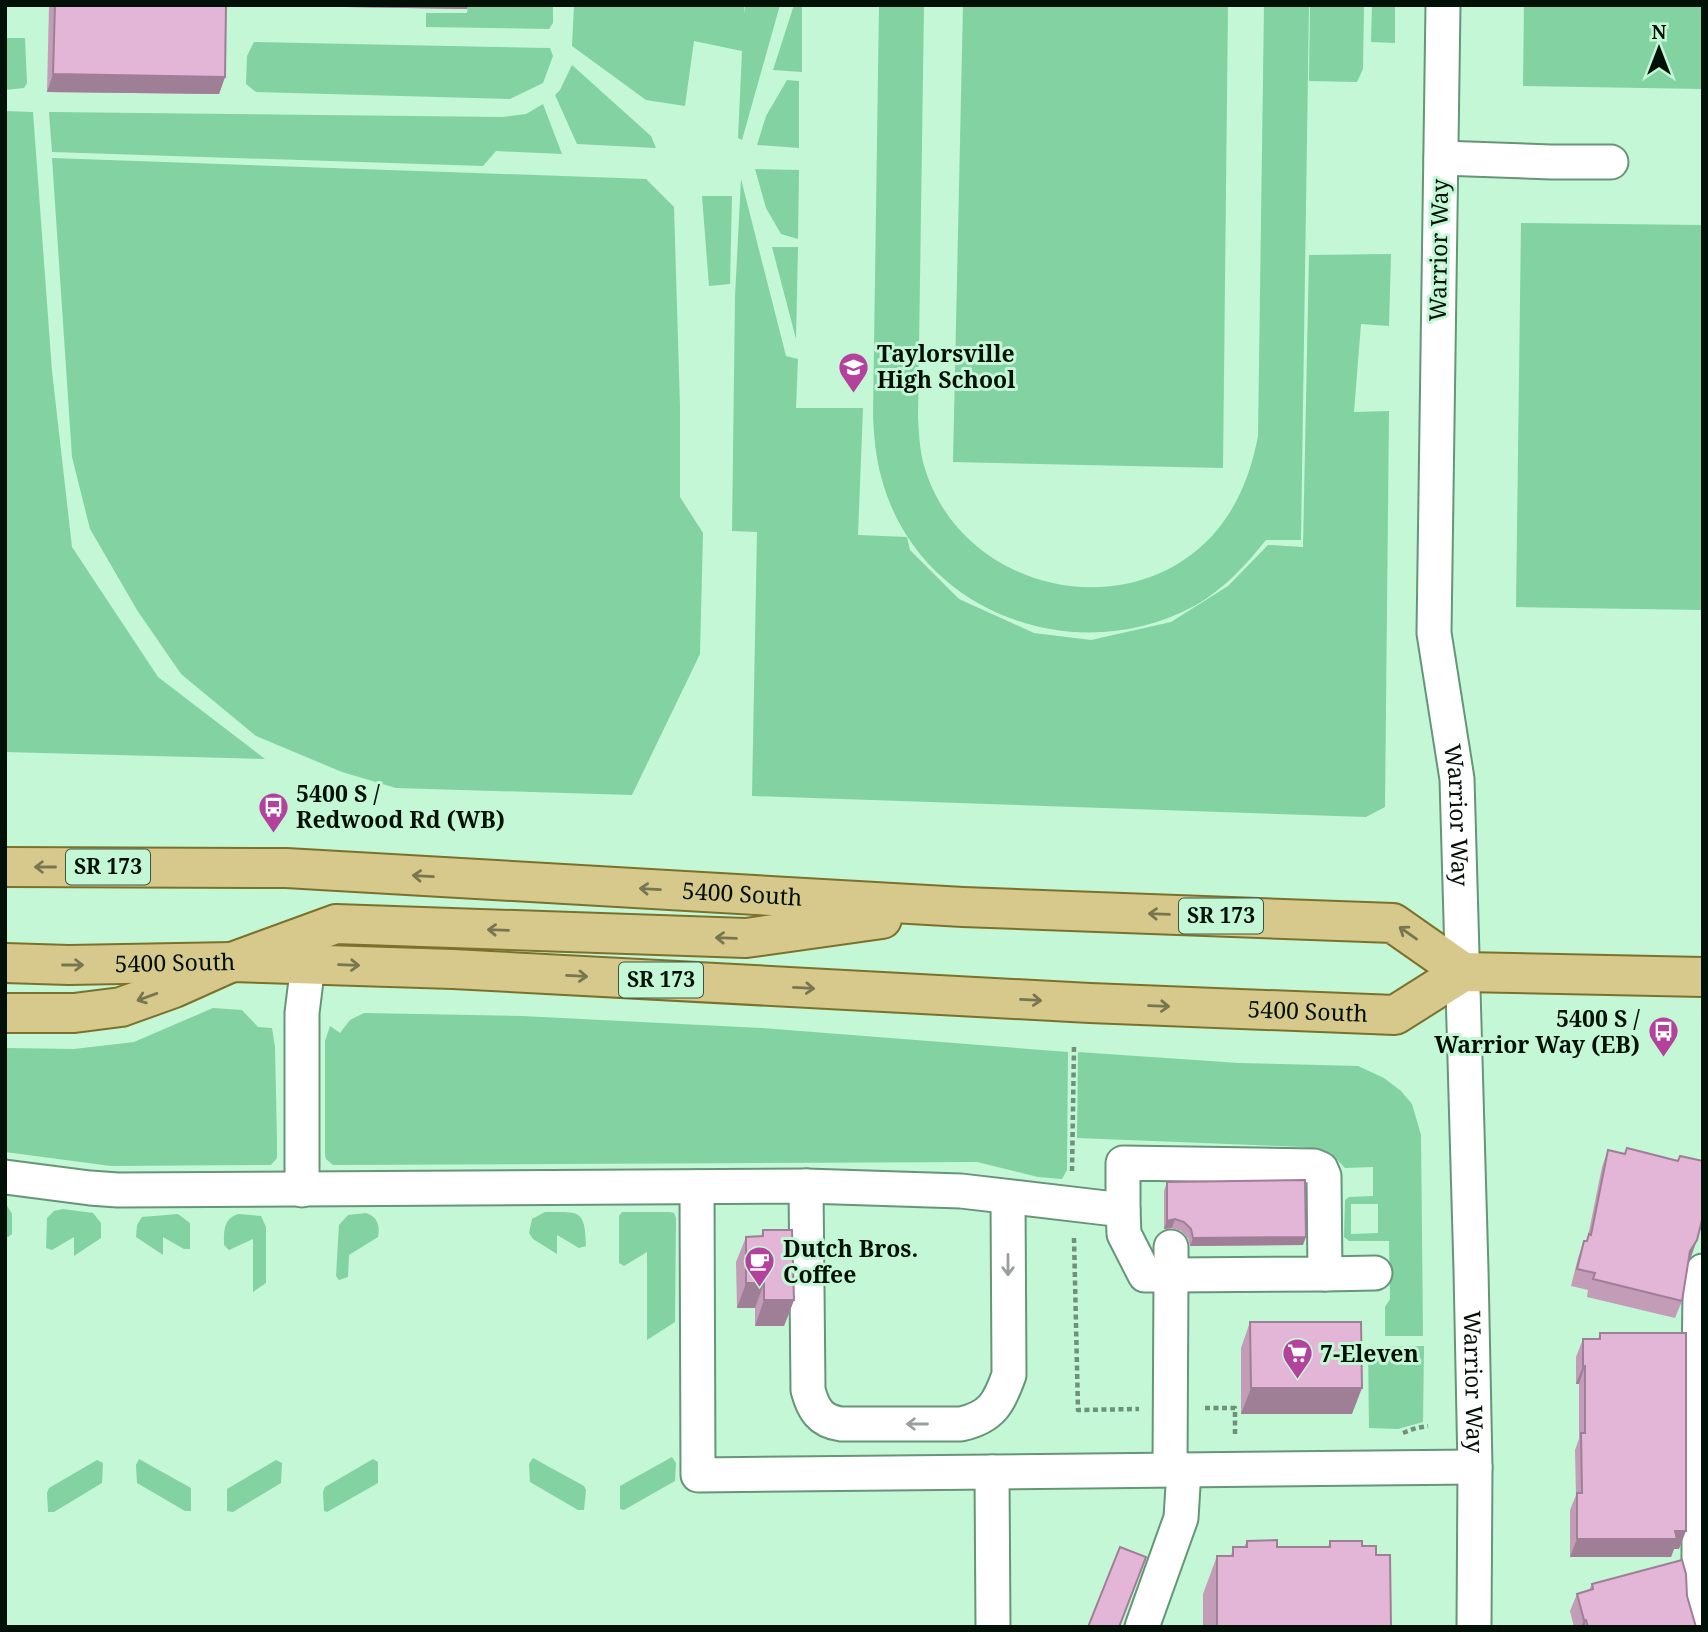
<svg xmlns="http://www.w3.org/2000/svg" width="1708" height="1632" font-family="'Noto Serif',serif">
	<style>
		.green { fill: #82d2a2; fill-rule: evenodd }
		.lines { fill: none; stroke-linecap: round; stroke-linejoin: round }
		.minor-casing { stroke: #669578; stroke-width: 37 }
		.major-casing { stroke: #7b712c; stroke-width: 42 }
		.path { stroke: #6e917a; stroke-width: 4.5; stroke-dasharray: 5 3.5; stroke-linecap: butt }
		.minor { stroke: #fff; stroke-width: 33 }
		.major { stroke: #d7c98c; stroke-width: 38 }
		.wall { fill: #c39cb8 }
		.shaded-wall { fill: #9f7f96 }
		.building { fill: #e3b5d6; stroke: #9f7f96; stroke-width: 2 }
		.oneway { stroke: #777650 }
		.oneway2 { stroke: #99a09c }
		.labels { text-anchor: middle; stroke-width: 6; stroke-linejoin: round; paint-order: stroke }
		.shield { fill: #c4f7d6; stroke: #3c5645; stroke-width: 2 }
		.shield-label { font-size: 21px; font-weight: bold; fill: #011107 }
		.street-label { font-size: 23px; fill: #011107; stroke: #c4f7d6 }
		.poi-label { font-size: 23px; font-weight: bold; fill: #011107; stroke: #c4f7d6; text-anchor: start }
	</style>
	<rect width="100%" height="100%" fill="#c4f7d6"/>
	<g class="green">
		<path d="M468,5H553V23L549,29L426,27V13H467Z"/>
		<path d="M574,5H744V14L745,5H780L742,140L738,138L742,51L694,41L685,106L646,100L572,46Z"/>
		<path d="M794,5H802V72L773,70Z"/>
		<path d="M879,5H924L918,417C919,437 920,456 927,475C968,591 1127,627 1212,536C1238,507 1251,473 1258,436L1264,5H1309L1301,540H1266C1246,565 1224,589 1196,605C1077,671 919,614 882,480C876,459 874,438 873,416Z"/>
		<path d="M963,5H1228L1223,468L953,462Z"/>
		<path d="M1310,5H1364L1363,69L1357,82L1309,81Z"/>
		<path d="M1372,5H1395V43L1371,42Z"/>
		<path d="M1524,5H1703V89L1523,86Z"/>
		<path d="M5,38H25L27,83L24,88L5,90Z"/>
		<path d="M254,42L550,48L553,56L543,83L510,99L256,92L246,84L247,56Z"/>
		<path d="M572,65L651,136L656,148L577,144L555,95L560,90Z"/>
		<path d="M787,80L799,81V148L757,145L766,116Z"/>
		<path d="M543,104L562,154L496,151L483,166L52,152L49,112L503,117L526,114Z"/>
		<path d="M5,111L33,112L52,371L72,547L158,677L265,759L5,752Z"/>
		<path d="M52,158L646,179L674,207L680,406V497L703,533L700,654L632,795L396,788L342,772L256,736L181,674L137,610L90,529L72,457Z"/>
		<path d="M755,169L799,170L798,239L781,234L766,208Z"/>
		<path d="M741,179L786,356L798,359L796,408H863L858,535L907,537L910,550L959,599L1034,633L1091,640L1171,622L1228,586L1268,545L1303,547L1309,255L1391,254L1389,326L1361,324L1354,412L1389,411L1385,807L1366,817L752,796L757,532L732,531L735,297Z"/>
		<path d="M702,196H732L730,284L709,286Z"/>
		<path d="M1521,223L1703,225V610L1516,607Z"/>
		<path d="M772,247H798L796,339Z"/>
		<path d="M213,1008L242,1010L258,1027L272,1028L275,1047L277,1141V1158L271,1165L111,1166L5,1152V1048L74,1049L134,1042Z"/>
		<path d="M364,1013L522,1016L761,1028L1068,1052L1067,1170L1062,1179L1038,1177L977,1162L333,1165L326,1159L325,1155V1041L330,1026L340,1033L350,1020Z"/>
		<path d="M1078,1052L1239,1063L1358,1066L1384,1078L1401,1091L1412,1104L1421,1135L1423,1336H1385V1307L1390,1299L1389,1241H1349L1344,1237L1345,1200L1349,1197L1373,1196V1167L1345,1168L1331,1153L1303,1147L1077,1138ZM1351,1204H1378V1233L1351,1234Z"/>
		<path d="M5,1202L12,1214V1234L8,1237L5,1236Z"/>
		<path d="M63,1209L93,1213L101,1223V1238L74,1256V1237L52,1250L46,1248L47,1218L54,1211Z"/>
		<path d="M545,1212C579,1212 585,1208 586,1246L579,1248L557,1235V1254L533,1239L529,1233L532,1219Z"/>
		<path d="M622,1212H670L674,1213L676,1218L675,1322L647,1340V1252L624,1266L619,1263V1216Z"/>
		<path d="M366,1213C378,1217 380,1226 378,1237L349,1255L348,1277L339,1280L336,1276L339,1225L348,1215Z"/>
		<path d="M178,1214L190,1223V1249H184L163,1237V1255L136,1237L137,1225L142,1217Z"/>
		<path d="M238,1214L261,1216L266,1227V1283L253,1292V1239L229,1250L224,1245C224,1232 223,1219 238,1214Z"/>
		<path d="M1424,1346L1423,1422L1398,1429L1369,1428L1368,1347Z"/>
		<path d="M672,1457L676,1463L675,1481L624,1510L620,1509V1486Z"/>
		<path d="M533,1458L584,1486L586,1490L584,1510H578L530,1482L529,1464Z"/>
		<path d="M139,1459L191,1488V1511H185L137,1483L136,1465Z"/>
		<path d="M373,1459L378,1462V1483L327,1512L324,1511L323,1492L325,1487Z"/>
		<path d="M97,1460L103,1463L102,1483L54,1512H48L47,1493L49,1488Z"/>
		<path d="M276,1460L282,1463L281,1483L233,1512L227,1511V1489Z"/>
	</g>
	<g class="lines">
		<defs>
			<g id="minor">
				<path id="s1" d="M1443,5L1434,633L1457,779L1471,1270L1475,1467L1474,1627"/>
				<path d="M1441,158L1551,162H1611"/>
				<path d="M5,1177L90,1188L118,1190L806,1186L961,1191L1123,1210L1124,1234L1145,1275H1171L1170,1470"/>
				<path d="M806,1186L808,1390C813,1409 820,1421 841,1424H961C992,1417 999,1403 1009,1375L1008,1197"/>
				<path d="M697,1187L698,1475L1475,1467"/>
				<path d="M302,1190V1013L308,964"/>
				<path d="M1123,1210V1163L1314,1166L1321,1169L1324,1176L1325,1274L1171,1275V1247"/>
				<path d="M1703,1271L1700,1293L1699,1368V1609L1703,1625"/>
				<path d="M1325,1274L1375,1273"/>
				<path d="M992,1472L993,1627"/>
				<path d="M1142,1627L1181,1518L1184,1470"/>
			</g>
			<g id="major">
				<path id="s2" d="M5,867L286,868L963,907L1393,923L1463,972"/>
				<path id="s3" d="M5,963L69,965L232,962L453,969L1090,1003L1395,1015L1463,972L1703,977"/>
				<path d="M5,1013H74L121,1007L174,988L232,962L336,924L746,938L882,919"/>
			</g>
		</defs>
		<use href="#minor" class="minor-casing"/>
		<use href="#major" class="major-casing"/>
		<g class="path">
			<path d="M1072,1171L1074,1047"/>
			<path d="M1074,1238L1078,1410L1139,1409"/>
			<path d="M1205,1408H1235V1434H1237"/>
			<path d="M1403,1433L1416,1428L1428,1426"/>
		</g>
		<use href="#minor" class="minor"/>
		<use href="#major" class="major"/>
	</g>
	<g class="wall">
		<path d="M49,5H468L467,9L226,5L225,77L219,94L47,92Z"/>
		<path d="M1627,1148L1678,1161H1703V1225L1700,1231H1699L1689,1260L1682,1301L1675,1318L1587,1297L1588,1290L1571,1286L1578,1258L1584,1241H1586L1588,1236L1602,1167L1608,1150L1625,1154Z"/>
		<path d="M1167,1182L1303,1245L1190,1246L1188,1238L1181,1231L1172,1228L1164,1229V1191Z"/>
		<path d="M763,1230L794,1300L784,1326H755V1308H737L736,1262L746,1237L761,1236Z"/>
		<path d="M1250,1322L1352,1414H1241V1348Z"/>
		<path d="M1600,1333L1679,1549H1674L1671,1557H1570V1510L1576,1495L1575,1450L1579,1439V1384H1576V1357L1583,1339H1598Z"/>
		<path d="M1247,1541L1277,1547H1328L1330,1541L1362,1546L1376,1555L1391,1627H1203V1594L1217,1556H1231L1233,1547H1244Z"/>
		<path d="M1592,1584L1687,1596L1696,1627H1574L1570,1611L1577,1594L1589,1590Z"/>
	</g>
	<g class="shaded-wall">
		<path d="M223,5H468L467,9Z"/>
		<path d="M53,74L225,77L219,94L47,92Z"/>
		<path d="M1175,1219L1172,1228L1164,1229L1167,1221Z"/>
		<path d="M1306,1237L1303,1245L1190,1246L1193,1238Z"/>
		<path d="M1697,1240L1691,1257L1684,1268L1690,1251Z"/>
		<path d="M746,1283H764L755,1308H737Z"/>
		<path d="M764,1300H794L784,1326H755Z"/>
		<path d="M1583,1366H1585L1579,1384H1576Z"/>
		<path d="M1251,1388H1362L1352,1414H1241Z"/>
		<path d="M1675,1531H1686L1679,1549H1674L1671,1557H1570L1577,1539Z"/>
		<path d="M1584,1620H1586L1584,1627H1581Z"/>
	</g>
	<g class="building">
		<path d="M55,5H226L225,77L53,74Z"/>
		<path d="M1627,1148L1678,1161L1680,1156L1703,1161V1216L1697,1240L1690,1251L1682,1301L1593,1279L1595,1273L1577,1269L1584,1241H1587L1589,1234L1591,1235L1608,1150L1625,1154Z"/>
		<path d="M1305,1180L1306,1237L1193,1238L1191,1229L1184,1222L1175,1219L1167,1221V1182Z"/>
		<path d="M763,1230H792L794,1300H764V1283H746V1237L763,1236Z"/>
		<path d="M1250,1322H1361L1362,1388H1251Z"/>
		<path d="M1600,1333H1686V1531H1675L1677,1539H1577V1493H1582L1581,1433H1585V1366H1583V1339H1600Z"/>
		<path d="M1277,1540V1547H1330V1541H1362V1546H1376V1555H1390L1391,1627H1217V1556H1233V1547H1247V1541Z"/>
		<path d="M1120,1547L1146,1557L1119,1627H1088Z"/>
		<path d="M1682,1560L1686,1574L1687,1596L1696,1627H1588L1586,1620H1584L1577,1594L1593,1589L1592,1584Z"/>
	</g>
	<defs><path id="oneway-shaft" d="M-6 0H5M1.5-3L5.5 0L1.5 3" fill="none" stroke-width="1.6" stroke-linecap="round" stroke-linejoin="round" transform="scale(1.75)"/></defs>
	<g class="oneway">
		<use href="#oneway-shaft" transform="translate(45 867) rotate(-180)"/>
		<use href="#oneway-shaft" transform="translate(423 876) rotate(-177)"/>
		<use href="#oneway-shaft" transform="translate(650 889) rotate(-177)"/>
		<use href="#oneway-shaft" transform="translate(1159 914) rotate(-178)"/>
		<use href="#oneway-shaft" transform="translate(498 930) rotate(-178)"/>
		<use href="#oneway-shaft" transform="translate(1408 933) rotate(-145)"/>
		<use href="#oneway-shaft" transform="translate(726 938) rotate(-178)"/>
		<use href="#oneway-shaft" transform="translate(73 965)"/>
		<use href="#oneway-shaft" transform="translate(349 965) rotate(2)"/>
		<use href="#oneway-shaft" transform="translate(577 976) rotate(3)"/>
		<use href="#oneway-shaft" transform="translate(804 988) rotate(3)"/>
		<use href="#oneway-shaft" transform="translate(147 997) rotate(160)"/>
		<use href="#oneway-shaft" transform="translate(1031 1000) rotate(3)"/>
		<use href="#oneway-shaft" transform="translate(1159 1006) rotate(2)"/>
	</g>
	<g class="oneway2">
		<use href="#oneway-shaft" transform="translate(1008 1265) rotate(90)"/>
		<use href="#oneway-shaft" transform="translate(917 1424) rotate(180)"/>
	</g>
	<defs>
		<symbol id="school-pin" viewBox="-11 -11 22 30"><path d="M0 17L-7.5 6A9.5 9.5 0 1 1 7.5 6Z" fill="#b4429d" stroke="#c4f7d6"/><path d="M0-5L7-2L0 1L-7-2ZM-4 1L0 2.5L4 1V4Q0 6-4 4Z" fill="#fff"/></symbol>
		<symbol id="bus-pin" viewBox="-11 -11 22 30"><path d="M0 17L-7.5 6A9.5 9.5 0 1 1 7.5 6Z" fill="#b4429d" stroke="#c4f7d6"/><path d="M-5-6H5V4H4V6H2V4H-2V6H-4V4H-5ZM-3.5-4V0h7V-4ZM-3.5 1.2v1.5H-2V1.2ZM2 1.2v1.5H3.5V1.2Z" fill="#fff"/></symbol>
		<symbol id="cafe-pin" viewBox="-11 -11 22 30"><path d="M0 17L-7.5 6A9.5 9.5 0 1 1 7.5 6Z" fill="#b4429d" stroke="#c4f7d6"/><path d="M-5.5-4.5H6V0H3Q3 3.5 0 3.5H-2.5Q-5.5 3.5-5.5 0ZM3-3.2v2h1.7v-2ZM-6 4.5H4V6H-6Z" fill="#fff"/></symbol>
		<symbol id="supermarket-pin" viewBox="-11 -11 22 30"><path d="M0 17L-7.5 6A9.5 9.5 0 1 1 7.5 6Z" fill="#b4429d" stroke="#c4f7d6"/><path d="M-6-5.5h2.5l.6 2H6L4.5 2H-2.5L-4.4-4H-6ZM-1.5 3.2a1.3 1.3 0 1 0 .1 0ZM3 3.2a1.3 1.3 0 1 0 .1 0Z" fill="#fff"/></symbol>
	</defs>
	<g fill-rule="evenodd">
		<use href="#school-pin" x="836" y="350" width="35" height="47"/>
		<use href="#bus-pin" x="256" y="790" width="35" height="47"/>
		<use href="#bus-pin" x="1646" y="1014" width="35" height="47"/>
		<use href="#cafe-pin" x="742" y="1244" width="35" height="47"/>
		<use href="#supermarket-pin" x="1280" y="1336" width="35" height="47"/>
	</g>
	<g class="labels">
		<g class="shield">
			<rect x="66" y="849.5" width="84" height="35" rx="5"/>
			<rect x="1179" y="898.5" width="84" height="35" rx="5"/>
			<rect x="619" y="962.5" width="84" height="35" rx="5"/>
		</g>
		<g class="shield-label">
			<text x="108" y="874">SR 173</text>
			<text x="1221" y="923">SR 173</text>
			<text x="661" y="987">SR 173</text>
		</g>
		<g class="street-label">
			<text transform="translate(1439 250) rotate(-89)" y="8">Warrior Way</text>
			<text dy="8" stroke="none"><textPath href="#s1" startOffset="812">Warrior Way</textPath></text>
			<text dy="8" stroke="none"><textPath href="#s2" startOffset="738">5400 South</textPath></text>
			<text dy="8" stroke="none"><textPath href="#s3" startOffset="170">5400 South</textPath></text>
			<text dy="8" stroke="none"><textPath href="#s3" startOffset="1304">5400 South</textPath></text>
			<text dy="8" stroke="none"><textPath href="#s1" startOffset="1379">Warrior Way</textPath></text>
		</g>
		<g class="poi-label">
			<text x="877" y="362">Taylorsville<tspan x="877" dy="26">High School</tspan></text>
			<text x="296" y="802">5400 S /<tspan x="296" dy="26">Redwood Rd (WB)</tspan></text>
			<text x="1640" y="1027" text-anchor="end">5400 S /<tspan x="1640" dy="26">Warrior Way (EB)</tspan></text>
			<text x="783" y="1257">Dutch Bros.<tspan x="783" dy="26">Coffee</tspan></text>
			<text x="1320" y="1362">7-Eleven</text>
		</g>
	</g>
	<rect width="1708" height="1632" fill="none" stroke="#011107" stroke-width="14"/>
	<g transform="translate(1659 49)" stroke="#c4f7d6" stroke-width="5" paint-order="stroke">
	<path d="M0-5L12 26L0 18L-12 26Z" fill="#011107"/>
	<text y="-10" font-size="19" font-weight="bold" text-anchor="middle" fill="#011107">N</text>
	</g>
</svg>
